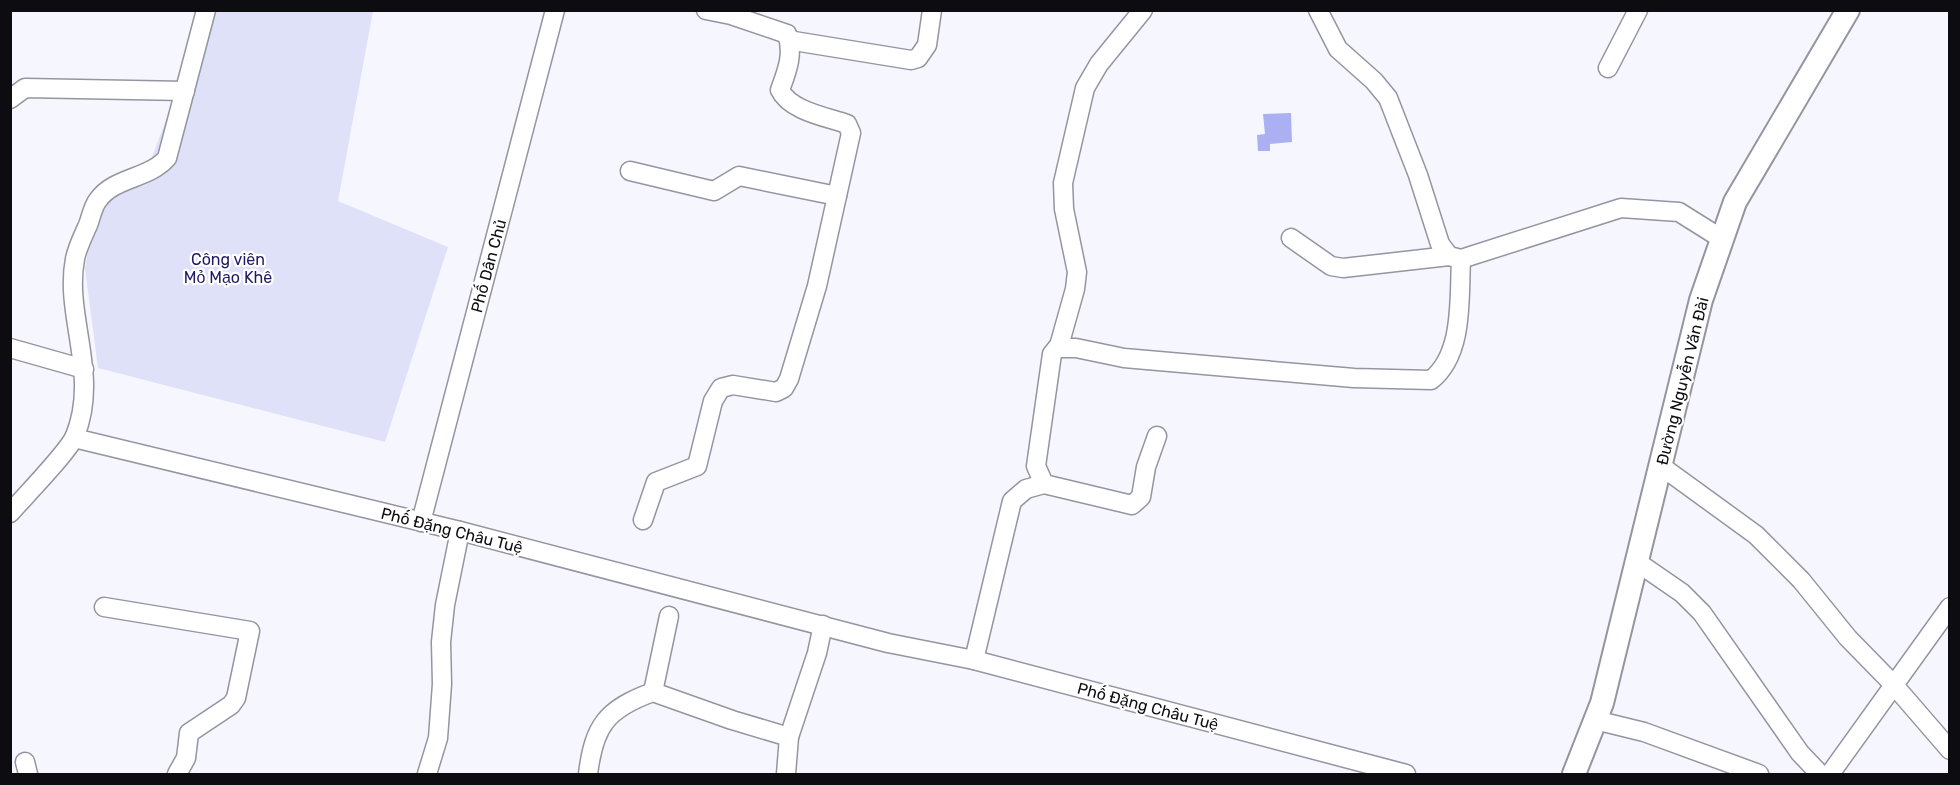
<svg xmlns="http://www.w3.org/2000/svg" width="1960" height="785" font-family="Rubik,sans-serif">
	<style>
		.green { fill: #dfe1f8 }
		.building { fill: #abb0f2 }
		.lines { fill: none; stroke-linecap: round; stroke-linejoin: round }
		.minor-casing { stroke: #9395a0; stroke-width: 21 }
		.tertiary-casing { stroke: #9395a0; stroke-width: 26 }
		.minor { stroke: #fff; stroke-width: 18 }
		.tertiary { stroke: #fff; stroke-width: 22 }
		.labels { text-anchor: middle; stroke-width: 4.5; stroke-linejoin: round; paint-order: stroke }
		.park-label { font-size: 16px; fill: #231a64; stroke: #fff }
		.street-label { font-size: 16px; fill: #0d0d11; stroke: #fff }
	</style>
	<rect width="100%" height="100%" fill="#f6f7fe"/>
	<path class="green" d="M207,11H373L338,201L448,247L385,442L98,368L85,269L97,197L149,165Z"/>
	<path class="building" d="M1291,113L1292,142L1270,144V151H1258L1257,135L1265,134L1263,114Z"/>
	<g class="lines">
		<defs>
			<g id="minor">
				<path d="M1318,10L1338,49L1374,81L1388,98L1418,175L1440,244L1449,256L1461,259L1621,208L1679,212L1722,239"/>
				<path d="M790,43L794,41L911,60L918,58L927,45L932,10"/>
				<path d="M1608,68L1638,10"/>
				<path d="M10,99L25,88L185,91"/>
				<path d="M630,171L714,191L739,176L837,196"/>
				<path d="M1291,238L1331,266L1343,268L1449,256"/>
				<path d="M10,348L84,369"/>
				<path d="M1057,348L1059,346L1075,289L1077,272L1064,209L1063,183L1085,88L1099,64L1143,10"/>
				<path d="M1157,436L1146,467L1141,497L1132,505L1044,484L1036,466L1052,354L1057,348H1076L1124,358L1354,378L1431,380C1464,354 1459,298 1461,259"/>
				<path d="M74,438L460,531L888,643L974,660L1406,774"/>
				<path d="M1661,466L1756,535L1801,580L1848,638L1893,684L1950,750"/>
				<path d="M10,513C25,496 68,452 75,436C100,374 64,316 75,259C77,248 83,236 88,225C91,217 93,206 98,200C114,177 149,179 167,158L206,10"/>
				<path d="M643,520L656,482L697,466L713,401L721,388L733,385L776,392L784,388L789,379L817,286L851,133L847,124C827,117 790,111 780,90C787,71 794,54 787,34L731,15L706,10"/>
				<path d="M421,522L555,10"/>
				<path d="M1637,562L1682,593L1702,613L1800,753L1820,774"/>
				<path d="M104,607L250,631L236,698L231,705L189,733L186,758L177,774"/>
				<path d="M974,660L1012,501L1026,489L1044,484"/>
				<path d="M653,692L669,616"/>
				<path d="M1595,720L1644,732L1759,774"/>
				<path d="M789,737L817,653L823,625"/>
				<path d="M25,762L28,774"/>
				<path d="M427,774L438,738L442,684L441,642L445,605L460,531"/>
				<path d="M588,774C594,726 606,709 653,692L732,720L789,737L786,774"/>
				<path d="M1830,774L1950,607"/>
			</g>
			<path id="tertiary" d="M1574,774L1602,703L1701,300L1735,202L1848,10"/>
		</defs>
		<use href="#minor" class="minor-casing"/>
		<use href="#tertiary" class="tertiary-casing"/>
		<use href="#minor" class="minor"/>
		<use href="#tertiary" class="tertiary"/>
	</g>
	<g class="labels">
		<g class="park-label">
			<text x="228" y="265">Công viên<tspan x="228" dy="18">Mỏ Mạo Khê</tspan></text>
		</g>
		<g class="street-label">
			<text transform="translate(488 266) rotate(-75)" y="6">Phố Dân Chủ</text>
			<text transform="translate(1682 381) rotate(-76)" y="6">Đường Nguyễn Văn Đài</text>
			<text transform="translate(452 530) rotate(14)" y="6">Phố Đặng Châu Tuệ</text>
			<text transform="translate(1148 706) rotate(15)" y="6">Phố Đặng Châu Tuệ</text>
		</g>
	</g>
	<rect width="1960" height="785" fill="none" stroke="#0d0d11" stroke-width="24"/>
</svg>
